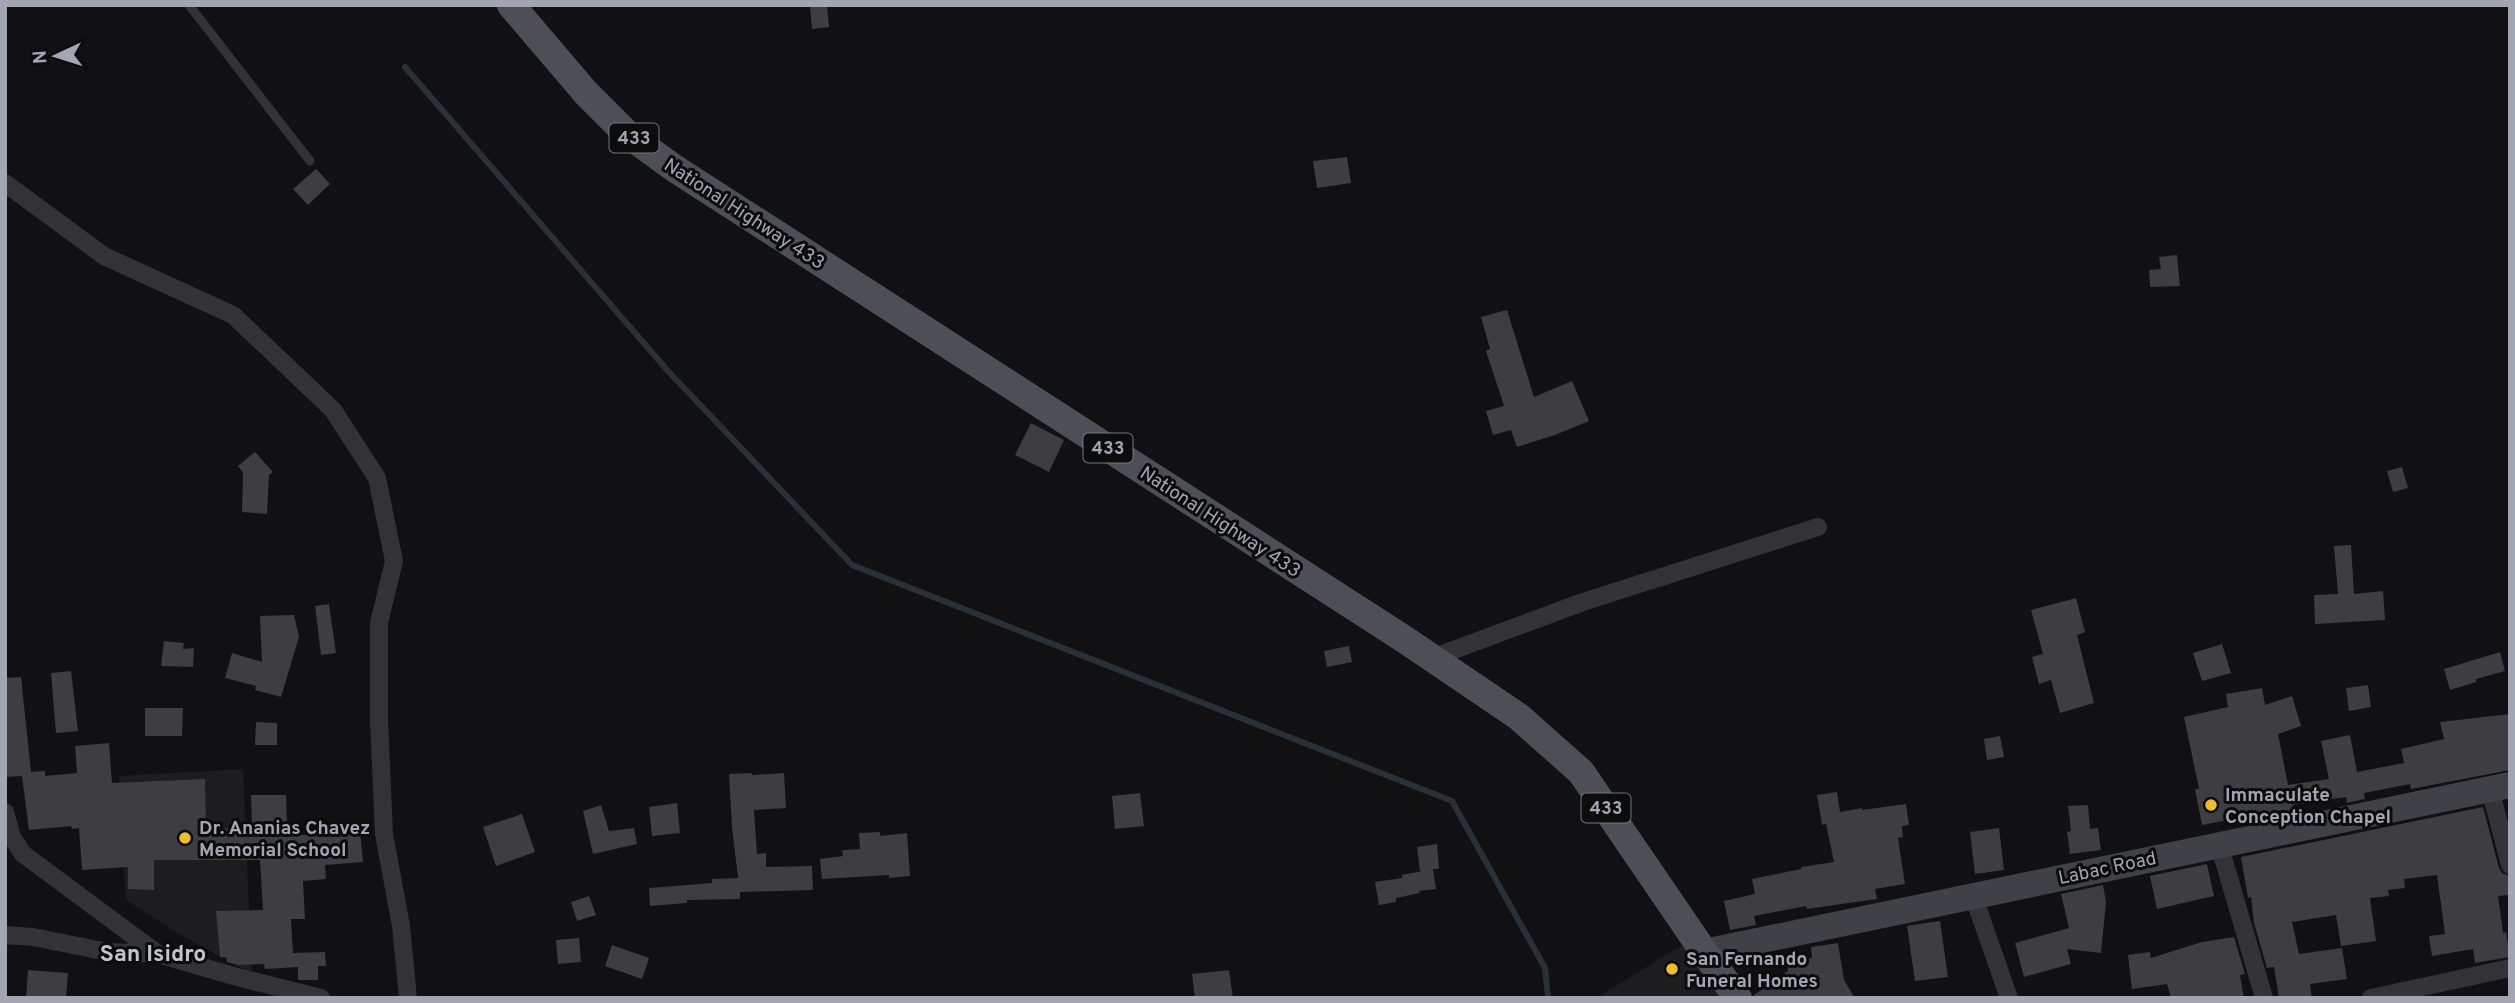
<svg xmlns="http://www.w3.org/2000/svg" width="2515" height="1003" font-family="Overpass,sans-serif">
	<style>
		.built { fill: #1d1d1f }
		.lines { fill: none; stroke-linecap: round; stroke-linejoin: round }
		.stream { stroke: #293037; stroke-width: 6 }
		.building { fill: #3d3d42 }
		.lane { stroke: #323237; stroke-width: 9 }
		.street { stroke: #323237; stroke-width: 18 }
		.secondary { stroke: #404147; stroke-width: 26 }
		.primary { stroke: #4e4f56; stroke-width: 28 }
		.poi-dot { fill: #ecbe2f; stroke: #0c0c0d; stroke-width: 2.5 }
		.labels { text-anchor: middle; stroke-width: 6; stroke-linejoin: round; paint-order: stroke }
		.shield { fill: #0c0c0d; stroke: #757780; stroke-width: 2 }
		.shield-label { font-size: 18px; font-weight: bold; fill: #a2a5b2 }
		.street-label { font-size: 19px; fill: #a2a5b2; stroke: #0c0c0d }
		.poi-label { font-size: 19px; font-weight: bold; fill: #a2a5b2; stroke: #0c0c0d; text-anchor: start }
		.quarter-label { font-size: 23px; font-weight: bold; fill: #c3c5ce; stroke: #0c0c0d }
	</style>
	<rect width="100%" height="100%" fill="#111012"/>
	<g class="built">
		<path d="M243,769L252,974L181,935L126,900L119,776Z"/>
		<path d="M1684,944L1722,998H1603L1601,995Z"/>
	</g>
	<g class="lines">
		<path class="stream" d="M405,67L668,371L852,565L1452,801L1545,968L1548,998"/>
	</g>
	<g class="building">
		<path d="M827,6L829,27L812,29L810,7Z"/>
		<path d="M1347,157L1351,183L1317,188L1313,161Z"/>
		<path d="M316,169L330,184L308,205L293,189Z"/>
		<path d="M2177,255L2180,286L2150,287L2149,270L2161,269L2159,257Z"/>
		<path d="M1507,310L1534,397L1572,381L1589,421L1555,435L1517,447L1511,430L1493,435L1486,411L1504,406L1486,351L1490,349L1481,317Z"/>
		<path d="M1031,423L1064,440L1049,472L1015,455Z"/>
		<path d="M255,452L273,472L269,475L267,514L242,512L243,473L238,466Z"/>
		<path d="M2402,467L2408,488L2393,492L2387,471Z"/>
		<path d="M2351,545L2354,594L2383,591L2385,620L2315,624L2314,595L2338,594L2334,546Z"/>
		<path d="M2076,598L2085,632L2077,635L2094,703L2060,713L2051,680L2039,684L2032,657L2043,654L2031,610Z"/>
		<path d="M329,604L336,653L321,655L315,606Z"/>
		<path d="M294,615L299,637L281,697L255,690L256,686L225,678L232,653L262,662L260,616Z"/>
		<path d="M164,641L184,643L183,649L194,648L193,667L161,666Z"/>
		<path d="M2222,644L2231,673L2202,681L2193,653Z"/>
		<path d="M1349,646L1352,662L1327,667L1324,651Z"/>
		<path d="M2500,652L2505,671L2476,679V682L2450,690L2444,669Z"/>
		<path d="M71,671L78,731L56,733L51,673Z"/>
		<path d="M21,677L31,772L45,771V776L77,773L75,746L109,743L112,783L205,779L206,828L249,829L252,827L251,795H286L287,824H289L290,836L360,830L363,862L325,865L326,879L303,881L305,919H291L293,953L325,952L326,966H318V980H298V967L265,969L264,964L238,965L227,962V957H220L216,911L263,910L260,860H154V890L128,889V867L82,870L79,828L72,829L71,826L29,830L22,776L5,777V678Z"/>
		<path d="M2368,685L2371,707L2349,711L2346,688Z"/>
		<path d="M2262,688L2265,705L2292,696L2301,726L2278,734L2288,785L2329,779L2321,741L2350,735L2357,772L2404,763L2401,749L2444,739L2440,722L2510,714V770L2411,789L2410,784L2364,793L2365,799L2347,803L2346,797L2292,805L2294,814L2245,824L2244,817L2202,825L2195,789H2199L2184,717L2228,707L2226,694Z"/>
		<path d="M145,708H183L182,736H145Z"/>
		<path d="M256,722L277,723V745H255Z"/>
		<path d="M2000,736L2004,757L1987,760L1984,739Z"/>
		<path d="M752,773V775L784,773L786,808L754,810L757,854L766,853V867L812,866L813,890L740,892V899L687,900V903L650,906L649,888L712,883V879L738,878L732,827L729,774Z"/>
		<path d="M1837,792L1840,812L1862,808V810L1906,804L1909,825L1902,826L1903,837L1898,838L1905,884L1875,889L1877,899L1807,909L1806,906L1754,916L1756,925L1730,930L1724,901L1755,894L1752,879L1801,869V867L1834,862L1826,824L1822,825L1817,795Z"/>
		<path d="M1140,793L1144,826L1115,829L1112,796Z"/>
		<path d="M677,803L680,833L652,836L649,807Z"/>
		<path d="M601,805L609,831L634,828L637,844L593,854L583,811Z"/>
		<path d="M2088,805L2090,829L2098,828L2101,850L2070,854L2067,832L2071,831L2068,806Z"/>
		<path d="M2483,807L2499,868L2502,873L2510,876V895L2498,896L2503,933L2506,932L2510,957L2475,963L2473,949L2432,956L2429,936L2445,934L2437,875L2404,879L2405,888L2388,890L2389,896L2370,898L2376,941L2341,946L2336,915L2292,922L2299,954L2342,948L2347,979L2310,984L2312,998H2279L2274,967L2267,968L2254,923L2251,897L2248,898L2241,857Z"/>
		<path d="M522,814L535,852L496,866L483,827Z"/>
		<path d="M1999,828L2004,870L1975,874L1970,832Z"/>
		<path d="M880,832V836L907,833L910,876L889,878V875L822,879L820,859L843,856L842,850L860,849L859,833Z"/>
		<path d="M1437,844L1439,869H1433L1436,889L1419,891L1420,893L1396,898V902L1379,905L1375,882L1402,878V875L1423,871H1420L1417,847Z"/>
		<path d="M2207,864L2214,896L2157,909L2150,876Z"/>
		<path d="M2103,885L2106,902L2101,953L2067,949L2071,964L2024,977L2015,943L2069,928L2061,894Z"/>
		<path d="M589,896L596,915L577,921L571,902Z"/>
		<path d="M1940,921L1948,977L1915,981L1907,926Z"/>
		<path d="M2234,937L2245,974L2240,975L2244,998H2171L2167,984L2132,989L2128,955L2150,952L2151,958L2202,942Z"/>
		<path d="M579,938L581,962L558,964L556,940Z"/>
		<path d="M1838,943L1844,980L1855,998H1754V995L1788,971L1787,961L1812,958L1811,947Z"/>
		<path d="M612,945L649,958L642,979L605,966Z"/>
		<path d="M28,970L68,973L66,998H26Z"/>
		<path d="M1229,970L1233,998H1195L1192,974Z"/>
	</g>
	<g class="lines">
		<path class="lane" d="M189,5L310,161"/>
		<g class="street">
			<path d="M5,183L104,256L233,315L333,410L377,478L394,561L379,623V720L384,834L401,926L408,998"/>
			<path d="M1432,658L1583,602L1818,527"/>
			<path d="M2490,789L2510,865"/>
			<path d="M5,812L12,837L23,854L158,954"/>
			<path d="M2219,844L2264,998"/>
			<path d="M1973,895L2009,998"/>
			<path d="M5,935L33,937L108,952L158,954L237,977L321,998"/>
			<path d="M2371,998L2510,968"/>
		</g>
		<path class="secondary" d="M1704,952L2510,785"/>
		<path class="primary" d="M511,5L586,93L627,134L674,168L1404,639L1519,717L1581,772L1704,952L1738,998"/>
	</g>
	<g class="poi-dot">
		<circle cx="2211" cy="805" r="7"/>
		<circle cx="185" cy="838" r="7"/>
		<circle cx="1672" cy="969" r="7"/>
	</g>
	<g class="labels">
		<g class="shield">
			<rect x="609.5" y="123.5" width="49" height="29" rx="5"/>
			<rect x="1083.5" y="433.5" width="49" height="29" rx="5"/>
			<rect x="1581.5" y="793.5" width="49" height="29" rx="5"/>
		</g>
		<g class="shield-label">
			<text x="634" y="144">433</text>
			<text x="1108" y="454">433</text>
			<text x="1606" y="814">433</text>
		</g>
		<g class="street-label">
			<text transform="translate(745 213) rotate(33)" y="7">National Highway 433</text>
			<text transform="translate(1221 521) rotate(33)" y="7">National Highway 433</text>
			<text transform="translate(2107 867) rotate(-12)" y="7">Labac Road</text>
		</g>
		<g class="poi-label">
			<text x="2225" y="801">Immaculate<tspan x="2225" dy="22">Conception Chapel</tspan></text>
			<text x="199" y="834">Dr. Ananias Chavez<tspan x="199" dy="22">Memorial School</tspan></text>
			<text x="1686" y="965">San Fernando<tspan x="1686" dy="22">Funeral Homes</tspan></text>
		</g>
		<g class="quarter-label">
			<text x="153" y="961">San Isidro</text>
		</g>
	</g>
	<rect width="2515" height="1003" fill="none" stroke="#a2a5b2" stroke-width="14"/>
	<g transform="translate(56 56) rotate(266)" stroke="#0c0c0d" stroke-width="5" paint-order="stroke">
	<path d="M0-5L12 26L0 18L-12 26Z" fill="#a2a5b2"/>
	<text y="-10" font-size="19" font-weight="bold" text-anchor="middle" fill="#a2a5b2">N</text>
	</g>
</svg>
